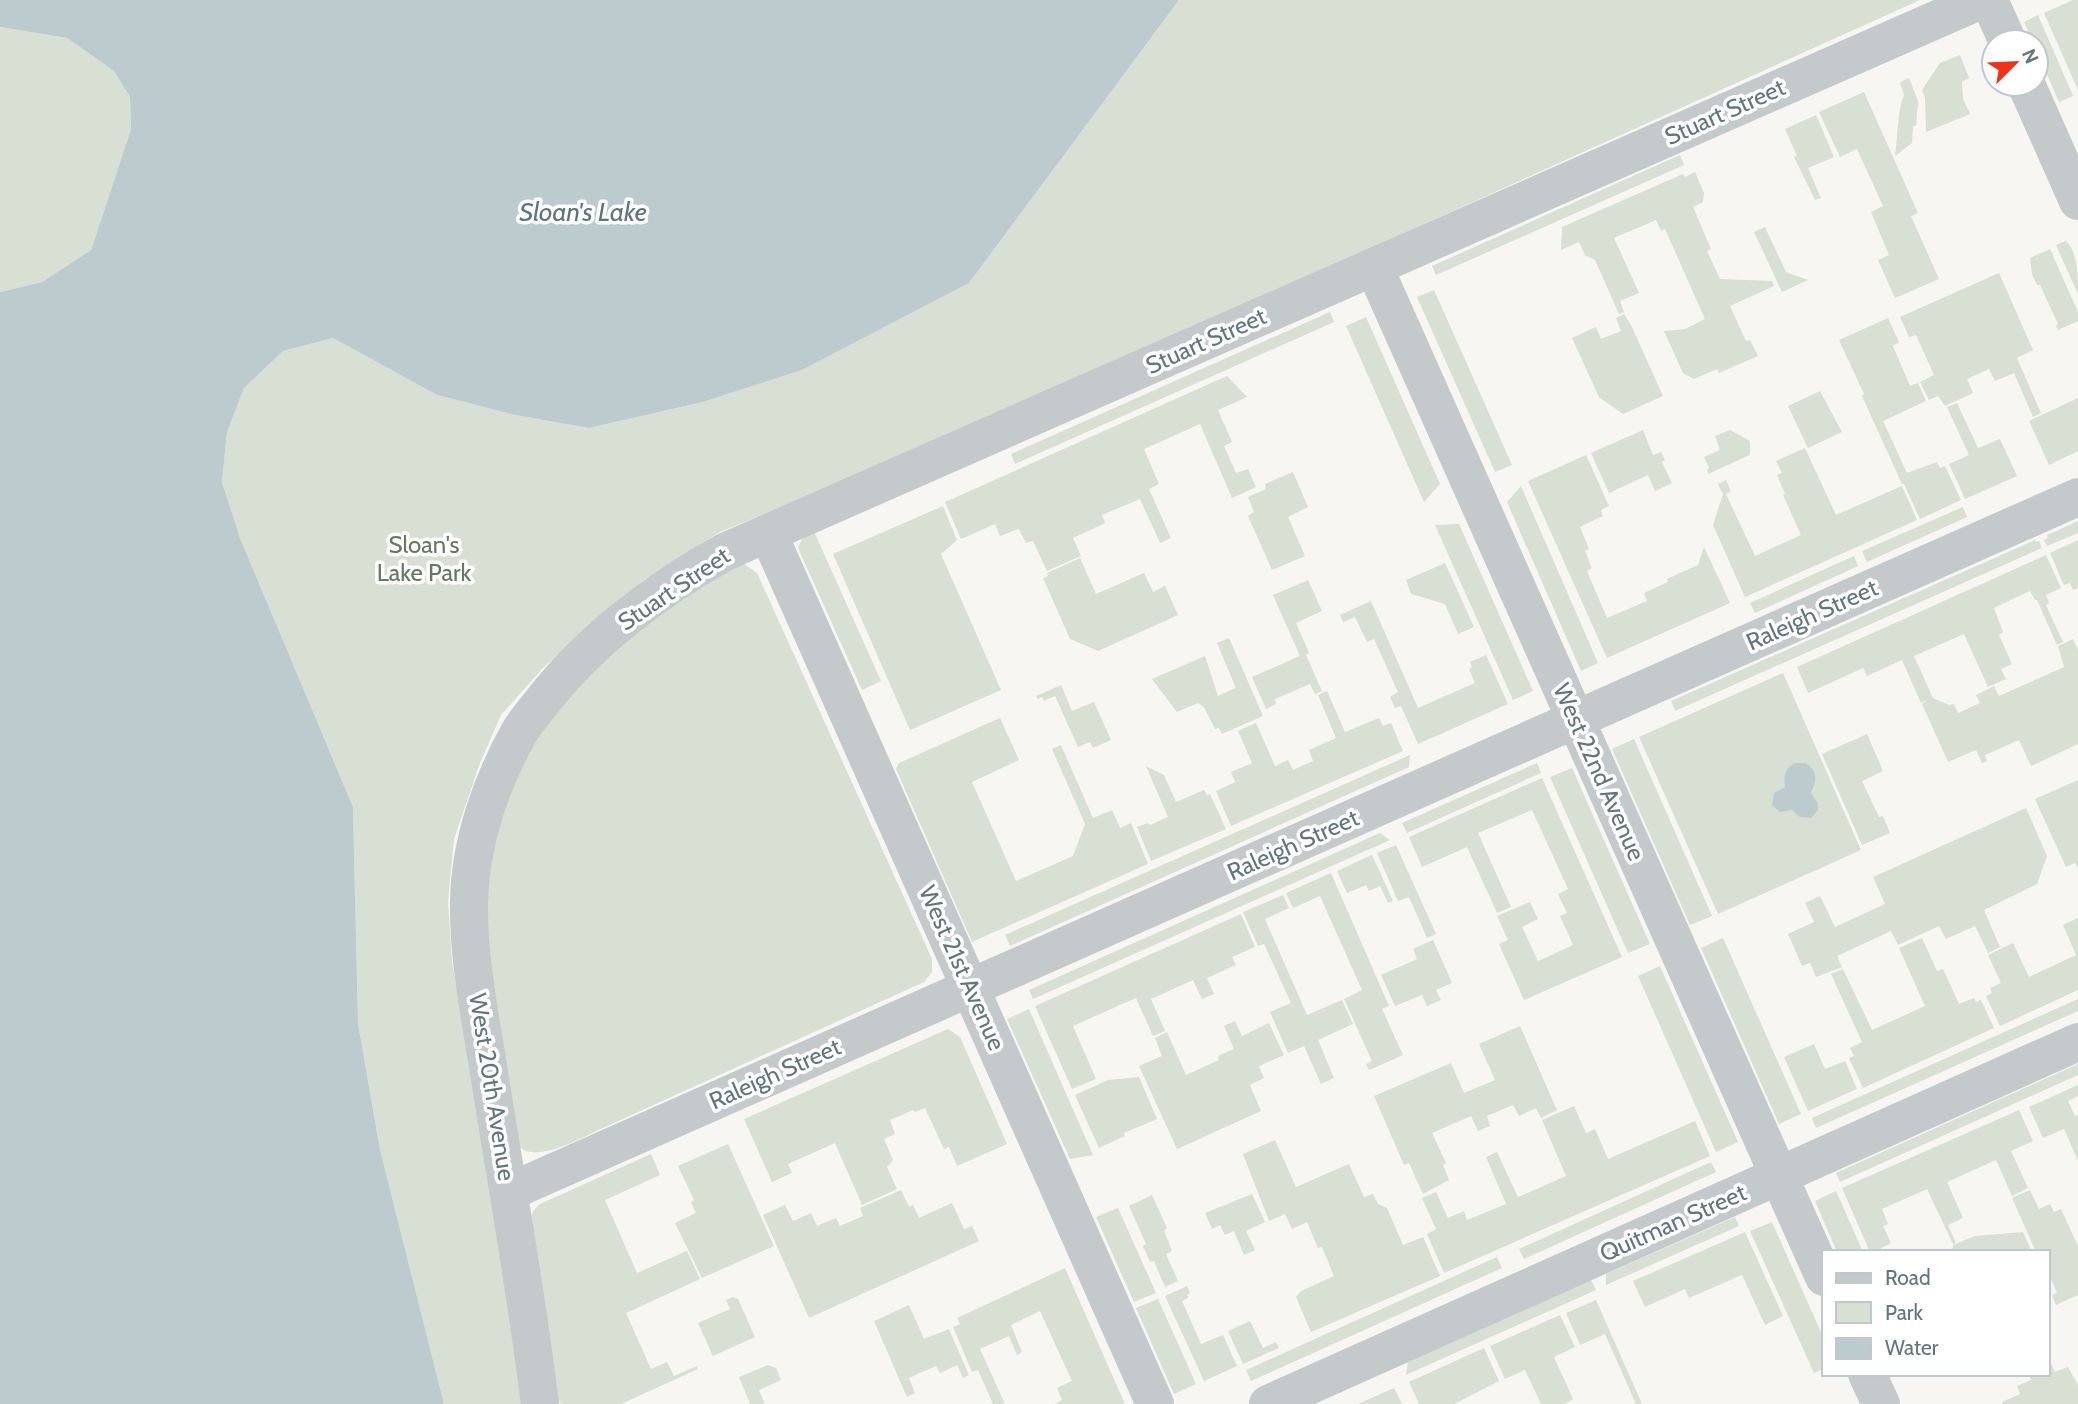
<svg xmlns="http://www.w3.org/2000/svg" width="2078" height="1404" font-family="Cabin,sans-serif">
	<style>
		.green { fill: #d8dfd3 }
		.water { fill: #bccbce }
		.lines { fill: none; stroke-linecap: round; stroke-linejoin: round }
		.minor { stroke: #c4c9cb; stroke-width: 38 }
		.labels { text-anchor: middle; stroke-width: 7; stroke-linejoin: round; paint-order: stroke }
		.street-label { font-size: 24px; fill: #5f7680; stroke: #fff }
		.park-label { font-size: 24px; fill: #66785e; stroke: #fff }
		.water-label { font-size: 26px; font-style: italic; fill: #5a767c; stroke: #fff }
	</style>
	<rect width="100%" height="100%" fill="#f7f6f3"/>
	<g class="green">
		<path d="M1179,0H1920L941,442L720,532L641,582L543,668L501,715L480,763L454,839L448,901L452,961L518,1356L522,1404H444L380,1150L358,1023L353,807L240,538L222,482L227,432L244,388L283,351L333,338L437,395L515,415L589,428L703,402L802,370L969,283Z"/>
		<path d="M2073,0H2078V90L2044,13Z"/>
		<path d="M2038,15L2073,96L2059,102L2036,49V42H2033L2024,22Z"/>
		<path d="M0,27L67,38L114,71L130,97L131,129L91,250L42,282L0,292Z"/>
		<path d="M1960,55L1969,78L1962,82L1963,99L1970,114L1926,132L1925,98L1922,90L1940,63Z"/>
		<path d="M1909,78L1918,101L1916,126H1913L1912,143L1895,156C1898,137 1897,111 1904,95L1900,82Z"/>
		<path d="M1864,92L1918,213L1911,216L1939,279L1895,298L1878,260L1889,255L1871,212L1883,206L1857,149L1840,157L1819,112Z"/>
		<path d="M1816,115L1834,157L1808,168L1821,198L1815,200L1794,157L1797,156L1785,129Z"/>
		<path d="M1680,155L1684,165L1436,275L1432,266Z"/>
		<path d="M1695,172L1704,193L1703,202L1693,207L1711,249L1707,251L1720,279L1772,281L1774,286L1730,306L1746,341L1750,340L1758,356L1719,373L1717,369L1694,379L1683,373L1664,331L1685,329L1705,319L1665,229L1661,231L1656,220L1614,238L1639,293L1620,301L1624,312L1619,314L1595,260L1585,255L1579,242L1561,250L1562,227L1683,174L1685,177Z"/>
		<path d="M1765,227L1786,272L1808,280L1782,292L1754,232Z"/>
		<path d="M2066,241C2078,252 2078,276 2078,294L2056,245Z"/>
		<path d="M2050,249L2078,312V321L2058,330L2056,326L2058,324L2040,285H2037L2032,274L2030,258Z"/>
		<path d="M1999,273L2033,350L2017,358L2041,413L2033,417L2014,373L1995,381L1989,369L1967,379L1973,393L1945,406L1938,396L1929,400L1920,382L1934,375L1916,335L1909,337L1900,317Z"/>
		<path d="M1434,290L1512,465L1495,472L1417,297Z"/>
		<path d="M1330,312L1334,322L1015,464L1011,454Z"/>
		<path d="M1624,314L1631,325L1663,396L1623,414L1599,397L1572,338L1596,327L1601,339L1621,331L1616,318Z"/>
		<path d="M1366,317L1440,484L1424,502L1346,326Z"/>
		<path d="M1888,318L1899,342L1893,346L1910,386L1918,383L1926,401L1883,421L1907,473L1937,462L1940,468L1945,466L1961,500L1920,519L1904,484H1902L1862,396L1864,394L1839,340Z"/>
		<path d="M1227,376L1247,397L1218,410L1232,442L1224,446L1236,473L1248,469L1256,487L1232,498L1200,424L1144,449L1159,484L1149,489L1171,538L1160,543L1140,499L1102,515L1105,523L1073,538L1081,556L1047,571L1033,541L1026,543L1019,529L1000,536L995,524L961,539L945,502Z"/>
		<path d="M1820,391L1842,432L1808,448L1788,406Z"/>
		<path d="M2078,398V451L2049,465L2029,421Z"/>
		<path d="M1957,403L1978,448L2000,439L2017,476L1965,499L1949,464L1969,455L1947,407Z"/>
		<path d="M1643,430L1653,455L1661,452L1665,460L1662,462L1672,483L1655,491L1648,475L1609,493L1591,453Z"/>
		<path d="M1730,430L1750,441V455L1708,474L1707,470L1709,468L1704,457L1720,450L1715,436Z"/>
		<path d="M1805,448L1836,515L1902,486L1917,520L1745,597L1713,525L1723,494L1718,484L1726,480L1731,491L1726,494L1755,556L1801,535L1783,495L1785,494L1777,475L1782,473L1776,461Z"/>
		<path d="M1586,455L1609,506L1601,510L1603,516L1580,527L1589,549L1585,551L1592,568L1587,571L1607,618L1647,601L1644,593L1668,582L1667,579L1698,565L1704,547L1730,603L1607,658L1528,481Z"/>
		<path d="M1293,472L1308,507L1288,517L1305,556L1272,570L1248,516L1254,512L1248,497L1266,489L1265,484Z"/>
		<path d="M1521,486L1598,663L1581,671L1507,502Z"/>
		<path d="M943,506L957,540L941,554L1001,690L910,730L833,554Z"/>
		<path d="M1963,507L1967,517L1867,562L1862,551Z"/>
		<path d="M2078,521V533L2047,546L2044,540L2048,538L2047,535Z"/>
		<path d="M1459,524L1533,691L1513,700L1435,525Z"/>
		<path d="M812,527L881,681L862,690L798,548L802,539Z"/>
		<path d="M2035,540L2036,542L2039,541L2042,548L1675,711L1671,701Z"/>
		<path d="M2078,540V588L2073,590L2070,583L2064,585L2050,553Z"/>
		<path d="M2046,555L2061,588L2046,595L2049,603L2046,605L2063,642L2057,645L2037,600H2035L2030,591L1994,608L2003,632L1999,635L2012,664L2001,669L2006,679L1988,687L1964,634L1914,656L1933,698L1949,705L1954,704L1958,713L1980,703L1976,695L1994,686L1999,696L2064,667L2058,646L2073,639L2078,650V744L2031,766L2019,740L1985,755L1987,761L1982,763L1976,750L1948,762L1922,704L1928,700L1921,703L1902,660L1867,676L1863,668L1808,693L1797,667Z"/>
		<path d="M1854,556L1858,566L1755,613L1750,603Z"/>
		<path d="M1080,558L1096,594L1144,573L1153,592L1165,586L1178,615L1098,651L1070,639L1043,578L1048,576L1047,573Z"/>
		<path d="M743,563L757,573L932,959V972L924,982L603,1128C584,1136 538,1164 520,1147L486,952L490,841L535,736L588,672L672,601Z"/>
		<path d="M1445,563L1474,627L1458,634L1445,604L1411,594L1406,580Z"/>
		<path d="M1308,580L1322,611L1296,623L1309,653L1306,655L1322,691L1315,694L1310,684L1275,699L1276,704L1266,709L1252,677L1300,656L1273,595Z"/>
		<path d="M1371,601L1418,708L1475,683L1469,669L1472,667L1470,662L1486,655L1508,704L1418,744L1401,706L1395,708L1390,697L1398,692L1374,639L1367,642L1355,617L1343,622L1340,615Z"/>
		<path d="M1229,638L1263,716L1222,734L1219,728L1215,729L1204,707L1198,703L1177,712L1152,679L1205,656L1218,696L1236,688L1217,643Z"/>
		<path d="M1783,673L1861,850L1718,914L1639,737Z"/>
		<path d="M1061,685L1072,711L1094,702L1111,740L1093,748L1090,742L1078,747L1055,696L1044,701L1042,697L1038,699L1036,696Z"/>
		<path d="M1327,691L1345,732L1379,718L1383,726L1391,723L1403,751L1231,826L1216,791L1235,782L1231,772L1252,763L1238,731L1256,723L1275,766L1288,760L1293,770L1313,761L1309,750L1336,738L1318,695Z"/>
		<path d="M1000,718L1019,760L972,782L1016,881L1073,856L1085,824L1052,749L1061,745L1093,818L1112,810L1120,828L1131,823L1148,864L972,942L896,769L899,763Z"/>
		<path d="M1867,734L1883,771L1862,781L1879,817L1883,816L1890,833L1862,845L1822,754Z"/>
		<path d="M1634,739L1712,916L1690,925L1612,749Z"/>
		<path d="M1410,755L1409,767L1010,946L1005,935Z"/>
		<path d="M1537,763L1541,773L1407,833L1402,823Z"/>
		<path d="M1146,766L1164,775L1176,802L1204,790L1207,795L1210,794L1226,829L1151,861L1137,827L1148,823L1150,825L1168,817Z"/>
		<path d="M1572,768L1650,944L1628,953L1550,777Z"/>
		<path d="M1542,778L1622,957L1524,1000L1499,944L1508,940L1497,916L1530,902L1538,919L1522,927L1538,961L1573,945L1560,916L1567,913L1558,894L1568,889L1532,810L1478,833L1511,907L1497,913L1467,847L1422,867L1409,837Z"/>
		<path d="M2078,780V868L2075,863L2066,867L2035,799Z"/>
		<path d="M2026,808L2047,856L2037,884L1984,910L2000,947L1988,953L1975,926L1946,939L1939,926L1898,945L1891,931L1837,956L1842,967L1816,977L1810,963L1802,966L1788,934L1814,922L1805,903L1820,896L1835,927L1885,904L1873,877Z"/>
		<path d="M1380,833L1390,840L1033,999L1029,990Z"/>
		<path d="M1396,845L1436,934L1427,938L1409,897L1398,901L1377,853Z"/>
		<path d="M1372,855L1393,901L1388,903L1380,886L1369,891L1366,885L1347,893L1337,871Z"/>
		<path d="M1331,873L1389,1006L1382,1009L1403,1055L1369,1070L1366,1064L1372,1061L1344,999L1362,990L1320,896L1293,908L1286,893Z"/>
		<path d="M1283,895L1289,908L1265,919L1307,1015L1342,1000L1353,1024L1318,1040L1334,1078L1321,1084L1304,1046L1288,1053L1270,1012L1291,1003L1264,944L1258,946L1243,912Z"/>
		<path d="M1241,914L1255,947L1232,957L1236,965L1207,978L1214,994L1202,999L1193,980L1151,999L1165,1031L1153,1036L1136,998L1073,1026L1096,1079L1072,1089L1035,1006Z"/>
		<path d="M2078,918V990L2000,1026L1986,996L1992,993L1990,988L2001,983L1988,955L2013,943L2029,977L2076,955L2063,925Z"/>
		<path d="M1723,938L1801,1114L1779,1124L1701,948Z"/>
		<path d="M1922,938L1937,971L1943,969L1959,1004L1974,998L1976,1002L1981,1000L1994,1028L1863,1088L1849,1058L1854,1056L1850,1048L1862,1042L1831,974L1843,969L1872,1030L1925,1006L1899,948Z"/>
		<path d="M1433,940L1452,983L1436,990L1441,1000L1427,1006L1422,995L1395,1006L1381,975L1417,959L1413,949Z"/>
		<path d="M1660,966L1738,1142L1716,1152L1638,976Z"/>
		<path d="M2078,999V1011L1816,1128L1812,1118Z"/>
		<path d="M1029,1009L1093,1155L1070,1159L1007,1019Z"/>
		<path d="M1235,1021L1242,1036L1269,1023L1284,1055L1259,1066L1264,1078L1250,1085L1261,1111L1177,1149L1139,1066L1162,1056L1155,1038L1167,1032L1186,1075L1219,1060L1218,1056L1234,1049L1224,1026Z"/>
		<path d="M1520,1026L1557,1110L1541,1118L1536,1108L1519,1116L1513,1105L1487,1116L1490,1126L1478,1131L1471,1116L1432,1133L1446,1163L1443,1165L1449,1180L1423,1194L1409,1163L1404,1165L1374,1096L1451,1063L1464,1093L1495,1080L1479,1044Z"/>
		<path d="M948,1029L960,1037L1007,1144L957,1166L949,1147L944,1149L925,1108L915,1112L913,1110L890,1120L895,1134L884,1139L893,1160L887,1167L897,1189L862,1205L835,1143L788,1164L792,1173L772,1182L744,1119Z"/>
		<path d="M1814,1044L1825,1069L1845,1061L1857,1089L1808,1111L1784,1057Z"/>
		<path d="M2078,1064V1075L1840,1182L1836,1173Z"/>
		<path d="M1139,1077L1157,1119L1124,1133L1125,1136L1099,1148L1075,1095L1108,1080Z"/>
		<path d="M2078,1085V1096L2068,1101L2075,1116L2078,1115V1161L2064,1129L2043,1138L2029,1107Z"/>
		<path d="M1574,1106L1586,1133L1595,1129L1608,1159L1695,1121L1710,1156L1444,1273L1427,1234L1436,1229L1422,1198L1436,1192L1448,1218L1464,1211L1467,1220L1506,1204L1486,1157L1497,1152L1518,1197L1566,1176L1542,1120Z"/>
		<path d="M2019,1110L2033,1141L2011,1151L2028,1188L2012,1196L1996,1160L1947,1182L1963,1218L1948,1225L1956,1243L1953,1244L1927,1189L1882,1209L1888,1224L1883,1226L1891,1243L1881,1248L1883,1252H1870L1842,1188Z"/>
		<path d="M1275,1140L1296,1187L1349,1164L1364,1197L1373,1194L1378,1204L1387,1208L1403,1245L1423,1237L1440,1276L1311,1332L1296,1297L1301,1291L1334,1276L1322,1247L1318,1248L1307,1222L1292,1229L1285,1214L1269,1221L1243,1154Z"/>
		<path d="M728,1144L774,1246L702,1278L675,1223L696,1213L691,1202L694,1200L678,1166Z"/>
		<path d="M651,1154L660,1175L605,1200L637,1273L687,1251L700,1279L626,1313L651,1369L667,1362L674,1376L697,1366L698,1369L621,1404H562L558,1400L530,1220L533,1211L540,1204Z"/>
		<path d="M1711,1162L1716,1172L1524,1259L1519,1249Z"/>
		<path d="M901,1190L909,1207L913,1205L919,1218L952,1203L964,1229L972,1226L979,1241L809,1318L763,1215L785,1205L793,1221L811,1213L817,1226L836,1218L840,1226L863,1216L860,1208Z"/>
		<path d="M2030,1190L2039,1209L2050,1204L2054,1212L2061,1209L2078,1246V1295L2056,1305L2052,1295L2057,1293L2048,1272V1252H2036L2012,1198Z"/>
		<path d="M1836,1191L1863,1252H1837L1815,1201Z"/>
		<path d="M1252,1194L1265,1222L1246,1231L1255,1250L1244,1255L1234,1231L1225,1235L1220,1225L1212,1229L1205,1213Z"/>
		<path d="M1152,1195L1167,1228L1164,1230L1172,1251L1166,1254L1178,1281L1165,1287L1154,1261L1150,1262L1143,1246L1146,1244L1129,1206Z"/>
		<path d="M1118,1208L1156,1293L1134,1302L1096,1217Z"/>
		<path d="M1735,1217L1739,1226L1606,1285V1274Z"/>
		<path d="M1772,1222L1824,1339V1368L1814,1373L1750,1231Z"/>
		<path d="M1745,1232L1783,1316L1765,1325L1742,1275L1689,1298L1685,1289L1645,1307L1633,1281Z"/>
		<path d="M2023,1232L2032,1252H1945L1953,1248V1245L1975,1236Z"/>
		<path d="M1497,1257L1502,1268L1251,1381L1246,1370Z"/>
		<path d="M1065,1268L1125,1404H1055L1062,1400L1057,1388L1072,1381L1040,1311L1011,1325L1022,1352L1017,1355L1009,1336L980,1349L1005,1404H993L978,1370L972,1372L953,1327L960,1324L957,1318Z"/>
		<path d="M1591,1280L1596,1290L1406,1375L1408,1362Z"/>
		<path d="M1187,1286L1190,1293L1187,1295L1188,1298L1182,1301L1201,1344L1223,1335L1237,1366L1204,1381L1165,1296Z"/>
		<path d="M733,1297L738,1299L755,1337L713,1356L698,1323L730,1309L726,1300Z"/>
		<path d="M1158,1299L1196,1384L1174,1394L1136,1308Z"/>
		<path d="M1596,1300L1642,1404H1636L1605,1334L1580,1345L1566,1313Z"/>
		<path d="M909,1305L924,1339L949,1329L969,1375L963,1378L957,1365L940,1373L936,1366L909,1378L915,1393L907,1397L874,1321Z"/>
		<path d="M1560,1315L1575,1347L1554,1357L1573,1399L1565,1404H1541L1525,1370L1505,1379L1490,1346Z"/>
		<path d="M1250,1321L1263,1348L1276,1342L1279,1348L1243,1364L1228,1331Z"/>
		<path d="M1484,1348L1499,1381L1454,1404H1419L1409,1382Z"/>
		<path d="M2048,1357L2055,1372L2068,1367L2078,1385V1404H2003L2002,1402L2020,1394L2017,1386L2031,1380L2029,1374H2048Z"/>
		<path d="M768,1365L776,1368L781,1380L759,1390L765,1404H750L739,1377Z"/>
		<path d="M1394,1388L1402,1404H1358Z"/>
	</g>
	<g class="water">
		<path d="M0,0H1179L969,283L802,370L703,402L589,428L515,415L437,395L333,338L283,351L244,388L227,432L222,482L240,538L353,807L358,1023L380,1150L444,1404H0V292L42,282L91,250L131,129L130,97L114,71L67,38L0,27Z"/>
		<path d="M1795,763H1806C1819,773 1816,781 1811,793L1817,802L1818,810L1811,818L1800,817L1792,810L1780,812L1772,805L1774,793L1785,787C1784,776 1784,769 1795,763Z"/>
	</g>
	<g class="lines">
		<g class="minor">
			<path d="M1989,0L2008,42"/>
			<path d="M2026,84L2078,201"/>
			<path d="M1374,267L1824,1277"/>
			<path d="M768,533L1155,1404"/>
			<path d="M509,1192L2078,497"/>
			<path d="M1867,1374L1881,1404"/>
			<path d="M540,1404C527,1297 508,1192 491,1085C482,1025 468,963 469,902C470,843 491,782 520,731C526,721 535,711 542,702C589,641 659,588 725,552L1981,0"/>
			<path d="M1268,1404L2078,1042"/>
		</g>
	</g>
	<g class="labels">
		<g class="street-label">
			<text transform="translate(1725 112) rotate(-24)" y="8">Stuart Street</text>
			<text transform="translate(1206 341) rotate(-24)" y="8">Stuart Street</text>
			<text transform="translate(674 589) rotate(-34)" y="8">Stuart Street</text>
			<text transform="translate(1812 615) rotate(-24)" y="8">Raleigh Street</text>
			<text transform="translate(1599 772) rotate(66)" y="8">West 22nd Avenue</text>
			<text transform="translate(1293 845) rotate(-24)" y="8">Raleigh Street</text>
			<text transform="translate(962 968) rotate(66)" y="8">West 21st Avenue</text>
			<text transform="translate(775 1074) rotate(-24)" y="8">Raleigh Street</text>
			<text transform="translate(492 1087) rotate(81)" y="8">West 20th Avenue</text>
			<text transform="translate(1673 1223) rotate(-24)" y="8">Quitman Street</text>
		</g>
		<g class="park-label">
			<text x="424" y="553">Sloan's<tspan x="424" dy="28">Lake Park</tspan></text>
		</g>
		<g class="water-label">
			<text x="583" y="221">Sloan's Lake</text>
		</g>
	</g>
	<rect x="1822" y="1250" width="228" height="126" fill="#ffffff" stroke="#bfc8cc" stroke-width="2"/>
	<rect x="1836" y="1273" width="35" height="10" fill="#c4c9cb" stroke="#bfc8cc" stroke-width="2"/>
	<text x="1885" y="1285" font-size="21" fill="#5f7680">Road</text>
	<rect x="1836" y="1302" width="35" height="21" fill="#d8dfd3" stroke="#bfc8cc" stroke-width="2"/>
	<text x="1885" y="1320" font-size="21" fill="#5f7680">Park</text>
	<rect x="1836" y="1338" width="35" height="21" fill="#bccbce" stroke="#bfc8cc" stroke-width="2"/>
	<text x="1885" y="1355" font-size="21" fill="#5f7680">Water</text>
	<g transform="translate(2015 63) rotate(66)"><circle r="33" fill="#ffffff" stroke="#bfc8cc" stroke-width="2"/>
	<path d="M0-5L12 26L0 18L-12 26Z" fill="#f13218"/>
	<text y="-10" font-size="19" font-weight="bold" text-anchor="middle" fill="#5f7680">N</text>
	</g>
</svg>
